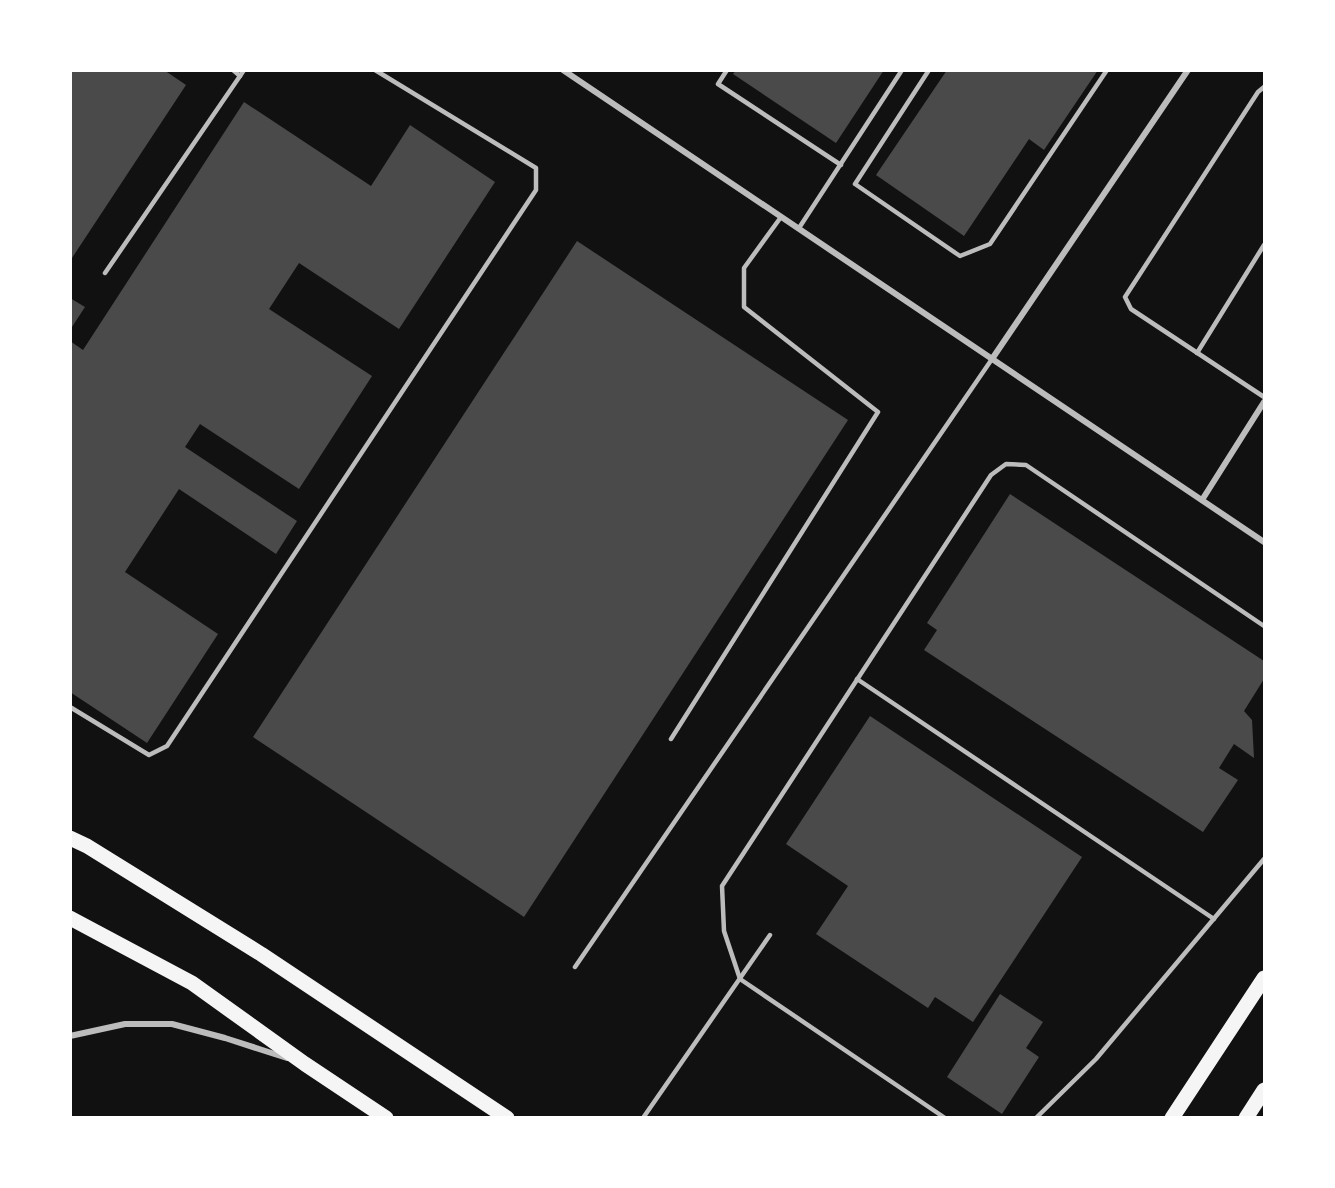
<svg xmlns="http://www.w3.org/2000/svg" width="1335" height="1188" font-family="'Fira Sans Condensed',sans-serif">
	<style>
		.building { fill: #4a4a4a }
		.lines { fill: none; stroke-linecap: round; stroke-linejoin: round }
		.service { stroke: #bcbcbc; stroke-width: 4.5 }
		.minor { stroke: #bcbcbc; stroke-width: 6 }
		.primary { stroke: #f5f5f5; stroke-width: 15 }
	</style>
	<rect width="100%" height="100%" fill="#111"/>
	<g class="building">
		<path d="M70,70H164L186,85L70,261Z"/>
		<path d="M736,70H884L836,143L733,74Z"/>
		<path d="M947,70H1098L1044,150L1029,139L964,236L876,175Z"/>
		<path d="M244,102L371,186L410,125L495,182L399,329L299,263L269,309L372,376L299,489L200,424L185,447L297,521L276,554L179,489L125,572L218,634L147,743L70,692V341L83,350Z"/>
		<path d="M577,241L848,420L524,917L253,737Z"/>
		<path d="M70,298L85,307L70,330Z"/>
		<path d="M1010,494L1264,661V679L1244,711L1252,720L1254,758L1234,744L1219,768L1238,780L1203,832L924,650L937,630L927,623Z"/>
		<path d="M870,716L1082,857L973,1022L935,997L928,1008L816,934L848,886L786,844Z"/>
		<path d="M1000,994L1043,1022L1026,1048L1039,1057L1002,1114L947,1077Z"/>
	</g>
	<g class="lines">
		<g class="service">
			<path d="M233,70L240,76L244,70"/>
			<path d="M727,70L718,84L841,165"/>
			<path d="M929,70L855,184L960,256L990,244L1107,70"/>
			<path d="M1264,87L1258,92L1125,297L1131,309L1264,397"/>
			<path d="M799,228L902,70"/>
			<path d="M105,273L240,76"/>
			<path d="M1197,353L1264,245"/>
			<path d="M857,679L1214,919"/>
			<path d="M70,707L149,755L167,746L536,190V168L375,70"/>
			<path d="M671,739L878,412L744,307V268L781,217"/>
			<path d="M575,967L992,359"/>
			<path d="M643,1118L770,935"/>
			<path d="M945,1118L740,979L724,931L722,886L991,475L1006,464L1026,465L1264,626"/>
			<path d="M1036,1118L1096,1059L1264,859"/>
		</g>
		<g class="minor">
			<path d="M563,70L1264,542"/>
			<path d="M992,359L1188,70"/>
			<path d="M1202,500L1264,402"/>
			<path d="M70,1036L125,1024H172L225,1038L287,1058"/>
		</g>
		<g class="primary">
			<path d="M70,838L87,846L261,954L507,1118"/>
			<path d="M70,918L192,983L305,1064L386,1118"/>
			<path d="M1172,1118L1264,978"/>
			<path d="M1246,1118L1264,1090"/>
		</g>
	</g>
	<rect width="1335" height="1188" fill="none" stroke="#ffffff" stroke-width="144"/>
</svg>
